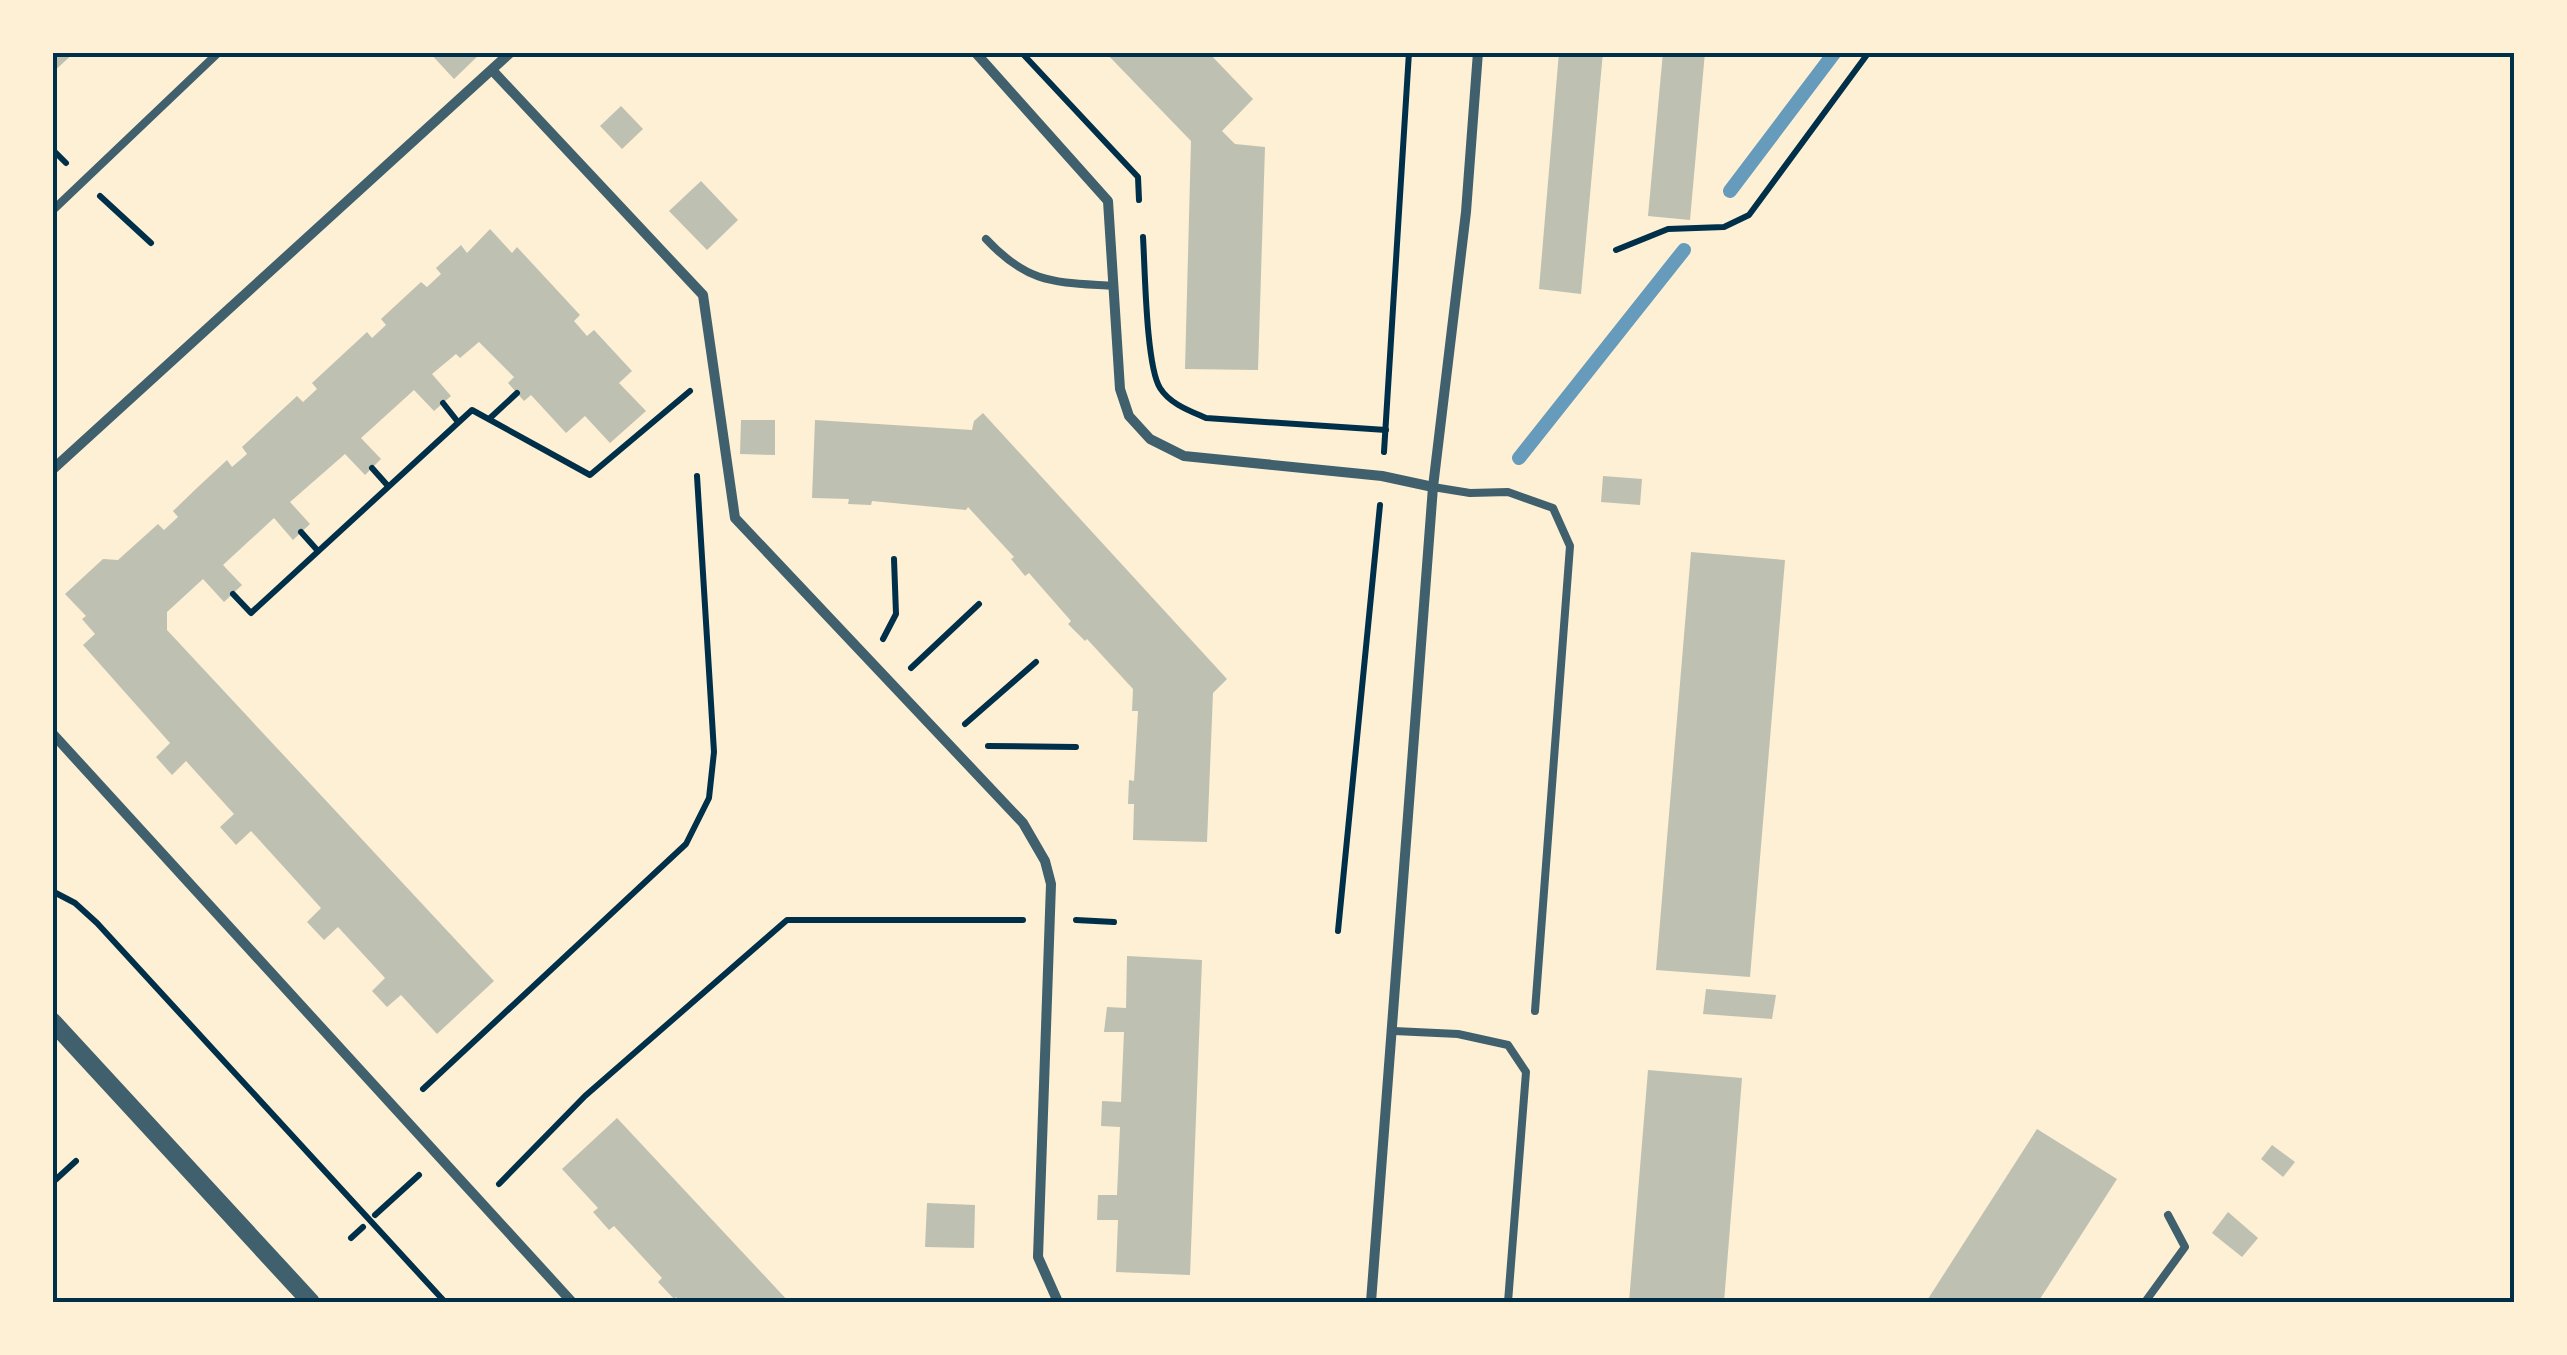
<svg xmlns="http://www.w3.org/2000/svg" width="2567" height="1355" font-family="'Exo 2',sans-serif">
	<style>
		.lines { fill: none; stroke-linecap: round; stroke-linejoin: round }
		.stream { stroke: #669bbc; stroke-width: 14 }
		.building { fill: #bec0b2 }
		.path { stroke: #003049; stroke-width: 6 }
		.service { stroke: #3f606c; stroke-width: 8 }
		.minor { stroke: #3f606c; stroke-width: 10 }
		.tertiary { stroke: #3f606c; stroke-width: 18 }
		.neatline { fill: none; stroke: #003049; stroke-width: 4 }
	</style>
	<rect width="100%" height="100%" fill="#fdf0d5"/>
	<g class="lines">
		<g class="stream">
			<path d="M1730,191L1835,52"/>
			<path d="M1519,458L1684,250"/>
		</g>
	</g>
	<g class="building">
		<path d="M52,52H75L52,73Z"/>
		<path d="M429,52H482L454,79Z"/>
		<path d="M1105,52H1208L1253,99L1222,131L1235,144L1265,147L1258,370L1185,369L1191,141Z"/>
		<path d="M1559,52H1603L1581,294L1539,289Z"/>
		<path d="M1663,52H1705L1690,220L1648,216Z"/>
		<path d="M621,106L643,129L622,149L600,126Z"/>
		<path d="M701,181L738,220L707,250L669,211Z"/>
		<path d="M490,229L512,253L517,247L580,315L574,321L587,336L594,330L632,371L619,383L646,411L610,443L585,416L566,433L531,395L524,401L508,383L514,377L479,342L460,358L456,354L432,374L451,396L434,411L414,390L361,438L381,459L365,475L345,454L290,502L310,524L293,540L274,518L223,565L242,585L224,602L203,579L167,612V630L494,981L437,1034L401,995L387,1007L372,991L385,978L338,927L324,940L307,922L321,908L251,831L236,845L220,827L234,814L186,761L172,775L156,757L170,743L83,645L95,634L82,619L86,616L65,594L103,559L118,560L158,524L164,530L178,517L173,511L199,486L227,460L232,467L247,454L242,447L297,396L303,402L317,389L312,383L367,332L372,338L386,325L381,319L421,282L427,287L441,274L436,268L461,245L467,253Z"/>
		<path d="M983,413L1227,679L1213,693L1207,842L1133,840L1134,804H1128L1129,780L1134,781L1138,711H1132L1133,689L1087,639L1085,641L1068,624L1071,621L1029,573L1025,576L1011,559L1014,557L968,507L966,510L872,501L871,505L848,504L849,499L812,498L815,420L972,430L974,421Z"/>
		<path d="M741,420H775V455L740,454Z"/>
		<path d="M1603,476L1642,479L1640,505L1601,502Z"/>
		<path d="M1691,552L1785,560L1750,977L1656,970Z"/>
		<path d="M1127,956L1202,960L1190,1275L1116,1272L1118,1220H1097L1098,1195H1117L1120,1127L1101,1126L1102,1101L1121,1102L1124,1032H1104L1107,1007L1126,1008Z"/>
		<path d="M1706,989L1776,995L1772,1019L1703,1014Z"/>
		<path d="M1648,1070L1742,1078L1724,1302H1629Z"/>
		<path d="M617,1118L789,1302H682L676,1297L674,1299L658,1282L662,1278L614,1226L609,1230L593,1212L598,1208L562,1169Z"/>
		<path d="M2037,1129L2117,1179L2038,1302H1926Z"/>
		<path d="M2272,1145L2295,1162L2283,1177L2261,1159Z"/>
		<path d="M927,1203L975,1205L974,1248L925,1247Z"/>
		<path d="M2228,1212L2258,1238L2242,1257L2212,1233Z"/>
	</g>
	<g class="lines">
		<g class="path">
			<path d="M1021,52L1138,177L1139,200"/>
			<path d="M52,149L66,163"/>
			<path d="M100,196L151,243"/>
			<path d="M1143,237C1145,268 1146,366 1160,388C1170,404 1190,411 1206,418L1386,430"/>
			<path d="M1616,250L1668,229L1724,227L1749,215L1869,52"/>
			<path d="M443,403L458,422"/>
			<path d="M489,419L517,393"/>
			<path d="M1384,452L1409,52"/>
			<path d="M372,468L388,486"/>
			<path d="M301,532L318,551"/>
			<path d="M233,594L251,613L472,410L590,475L690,391"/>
			<path d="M883,639L896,614L894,559"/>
			<path d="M911,668L979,604"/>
			<path d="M965,724L1036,662"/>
			<path d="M988,746L1076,747"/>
			<path d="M52,891L75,903L97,923L445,1302"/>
			<path d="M1076,920L1114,922"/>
			<path d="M1338,931L1380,505"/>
			<path d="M423,1089L686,844L709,798L714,752L697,476"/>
			<path d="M52,1183L76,1161"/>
			<path d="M499,1184L585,1096L787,920H1023"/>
			<path d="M375,1215L419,1175"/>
			<path d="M351,1238L363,1227"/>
		</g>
		<g class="service">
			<path d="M52,211L219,52"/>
			<path d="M986,239C1029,285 1055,282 1114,286"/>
			<path d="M1433,487L1470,493L1508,492L1553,508L1570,546L1535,1011"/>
			<path d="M1394,1031L1458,1034L1508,1045L1526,1072L1508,1302"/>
			<path d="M2145,1302L2185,1247L2168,1215"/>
		</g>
		<g class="minor">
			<path d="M975,52L1108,201L1120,389L1129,416L1150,439L1184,456L1382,476L1433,487"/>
			<path d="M492,70L703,295L735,518L1023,823L1045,861L1051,884L1038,1257L1058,1302"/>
			<path d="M52,470L511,52"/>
			<path d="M52,733L572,1302"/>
			<path d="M1371,1302L1433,487L1466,212L1478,52"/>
		</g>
		<path class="tertiary" d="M52,1021L311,1302"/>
	</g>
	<rect width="2567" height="1355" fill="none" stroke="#fdf0d5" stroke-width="110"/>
	<rect x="55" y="55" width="2457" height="1245" class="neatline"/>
</svg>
